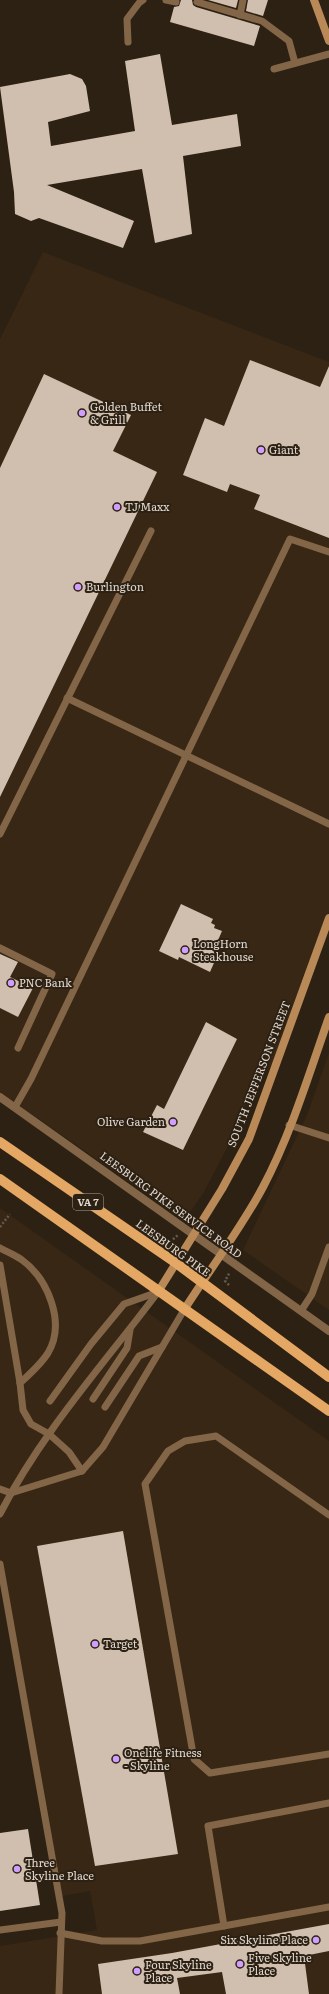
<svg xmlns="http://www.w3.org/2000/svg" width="329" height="1994" font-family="Literata,serif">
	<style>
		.built { fill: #382714 }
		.building { fill: #d0bfae }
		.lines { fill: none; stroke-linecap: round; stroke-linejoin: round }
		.path { stroke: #655a4e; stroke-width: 2.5; stroke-dasharray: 2 2; stroke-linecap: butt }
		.lane { stroke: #836547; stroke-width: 7 }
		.street { stroke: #836547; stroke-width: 8 }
		.secondary { stroke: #b98a58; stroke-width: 8 }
		.primary { stroke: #e4a764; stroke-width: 10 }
		.poi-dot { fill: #cf9eff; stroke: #2d2113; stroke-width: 1.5 }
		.labels { text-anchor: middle; stroke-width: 4; stroke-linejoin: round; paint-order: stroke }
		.shield { fill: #2d2113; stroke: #aba297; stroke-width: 1 }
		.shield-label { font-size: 10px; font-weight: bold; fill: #e1d9d0 }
		.poi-label { font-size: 11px; fill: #e1d9d0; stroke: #2d2113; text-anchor: start }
		.street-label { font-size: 11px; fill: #e1d9d0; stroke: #2d2113 }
	</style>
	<rect width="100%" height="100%" fill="#2d2113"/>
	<g class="built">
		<path d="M43,252L329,362V911L276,1059L251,1093L229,1144L204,1192L188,1215L181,1218L0,1092V339Z"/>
		<path d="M329,1053V1310L243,1250L307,1115Z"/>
		<path d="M0,1208L329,1441V1994H0V1946L97,1930L90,1891L57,1897L0,1569Z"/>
	</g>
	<g class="building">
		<path d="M181,0H192L193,5L196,7L260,26L254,46L170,22L174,7L179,6Z"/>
		<path d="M208,0H238L236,8Z"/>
		<path d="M248,0H268L263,16L246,11Z"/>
		<path d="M160,54L172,125L237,114L241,146L183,156L192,234L155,243L142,169L47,185L134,221L123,248L39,218L31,221L15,214L14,192L0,87L70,74L82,79L86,86L90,111L48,122L51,146L135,131L125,61Z"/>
		<path d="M250,360L320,387L329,366V538L254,509L260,495L230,484L227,492L183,475L205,418L224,426Z"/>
		<path d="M44,374L131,415L113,451L157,472L0,797V468Z"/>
		<path d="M181,904L213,919L211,923L215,925L214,928L222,931L216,945L221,947L210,972L179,957L178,960L159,951Z"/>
		<path d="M0,954L18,962L10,977L33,988L18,1017L0,1008Z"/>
		<path d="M206,1022L237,1039L183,1150L143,1132L157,1105L164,1109Z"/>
		<path d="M123,1531L178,1854L95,1866L37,1546Z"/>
		<path d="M28,1829L40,1905L0,1911V1833Z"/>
		<path d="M329,1924V1951L304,1956L309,1994H226L222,1972L177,1978L180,1994H102L98,1964L172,1953Z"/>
	</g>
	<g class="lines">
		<g class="path">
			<path d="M0,1227L10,1214"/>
			<path d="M170,1242L178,1235"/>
			<path d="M229,1285L225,1281L230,1272"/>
		</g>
		<g class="lane">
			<path d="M166,0L176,2"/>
			<path d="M198,0L197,2L262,21L289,41L295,63"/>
			<path d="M240,15L243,0"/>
			<path d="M128,42L127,19L139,3L143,0"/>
			<path d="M274,69L329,54"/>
			<path d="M67,698L329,824"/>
			<path d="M0,834L151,531"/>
			<path d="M0,948L52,974L18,1048"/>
			<path d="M15,1107L31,1079L290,539L329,552"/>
			<path d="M289,1125L329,1138"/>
			<path d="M0,1248C7,1252 15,1255 22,1260C48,1279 66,1323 48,1353C41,1364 30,1374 20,1383"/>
			<path d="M0,1265L20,1383L23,1410L31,1424L49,1434L69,1452L82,1471"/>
			<path d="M301,1311L312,1294L329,1247"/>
			<path d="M93,1399L127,1348L130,1330"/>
			<path d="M50,1401L91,1344L124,1304L158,1292"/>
			<path d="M105,1407L139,1356L162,1347"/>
			<path d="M0,1489L11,1493L82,1471L103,1447L184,1310"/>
			<path d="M0,1514C41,1433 104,1364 158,1292"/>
			<path d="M329,1515L216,1436L185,1441L168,1451L145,1484L194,1759L210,1773L329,1754"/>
			<path d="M0,1564L62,1913L59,1994"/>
			<path d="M224,1926L208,1826L329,1803"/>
			<path d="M0,1930L61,1922"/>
			<path d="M60,1933L102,1941H140L329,1907"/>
		</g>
		<path class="street" d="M0,1097L329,1331"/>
		<g class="secondary">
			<path d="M314,0L329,41"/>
			<path d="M158,1292L222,1189L249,1139L329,918"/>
			<path d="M184,1310C210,1269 240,1230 263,1187C291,1134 309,1074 329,1017"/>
		</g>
		<g class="primary">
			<path d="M0,1142L176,1263L329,1377"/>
			<path d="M0,1179L329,1411"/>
		</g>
	</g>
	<g class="poi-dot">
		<circle cx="82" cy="413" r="4"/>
		<circle cx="261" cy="450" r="4"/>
		<circle cx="117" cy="507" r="4"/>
		<circle cx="78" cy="587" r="4"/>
		<circle cx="185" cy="950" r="4"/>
		<circle cx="11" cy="983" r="4"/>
		<circle cx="173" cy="1122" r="4"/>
		<circle cx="95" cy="1644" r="4"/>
		<circle cx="116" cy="1759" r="4"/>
		<circle cx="17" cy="1869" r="4"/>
		<circle cx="316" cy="1940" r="4"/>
		<circle cx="240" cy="1964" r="4"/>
		<circle cx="137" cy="1971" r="4"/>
	</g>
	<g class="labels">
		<rect class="shield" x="73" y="1194" width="30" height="16" rx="3"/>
		<g class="shield-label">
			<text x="88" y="1206">VA 7</text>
		</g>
		<g class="poi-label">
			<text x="90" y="411">Golden Buffet<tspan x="90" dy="13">&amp; Grill</tspan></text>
			<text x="269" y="454">Giant</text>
			<text x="125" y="511">TJ Maxx</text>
			<text x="86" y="591">Burlington</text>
			<text x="193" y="948">LongHorn<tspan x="193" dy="13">Steakhouse</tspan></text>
			<text x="19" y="987">PNC Bank</text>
			<text x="165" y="1126" text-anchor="end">Olive Garden</text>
			<text x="103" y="1648">Target</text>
			<text x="124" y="1757">Onelife Fitness<tspan x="124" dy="13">- Skyline</tspan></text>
			<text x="25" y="1867">Three<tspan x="25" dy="13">Skyline Place</tspan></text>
			<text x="308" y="1944" text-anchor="end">Six Skyline Place</text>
			<text x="248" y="1962">Five Skyline<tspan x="248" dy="13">Place</tspan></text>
			<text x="145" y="1969">Four Skyline<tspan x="145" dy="13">Place</tspan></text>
		</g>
		<g class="street-label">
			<text transform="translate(259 1074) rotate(-69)" y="4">SOUTH JEFFERSON STREET</text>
			<text transform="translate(171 1205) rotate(36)" y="4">LEESBURG PIKE SERVICE ROAD</text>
			<text transform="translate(173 1248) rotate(36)" y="4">LEESBURG PIKE</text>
		</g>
	</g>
</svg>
